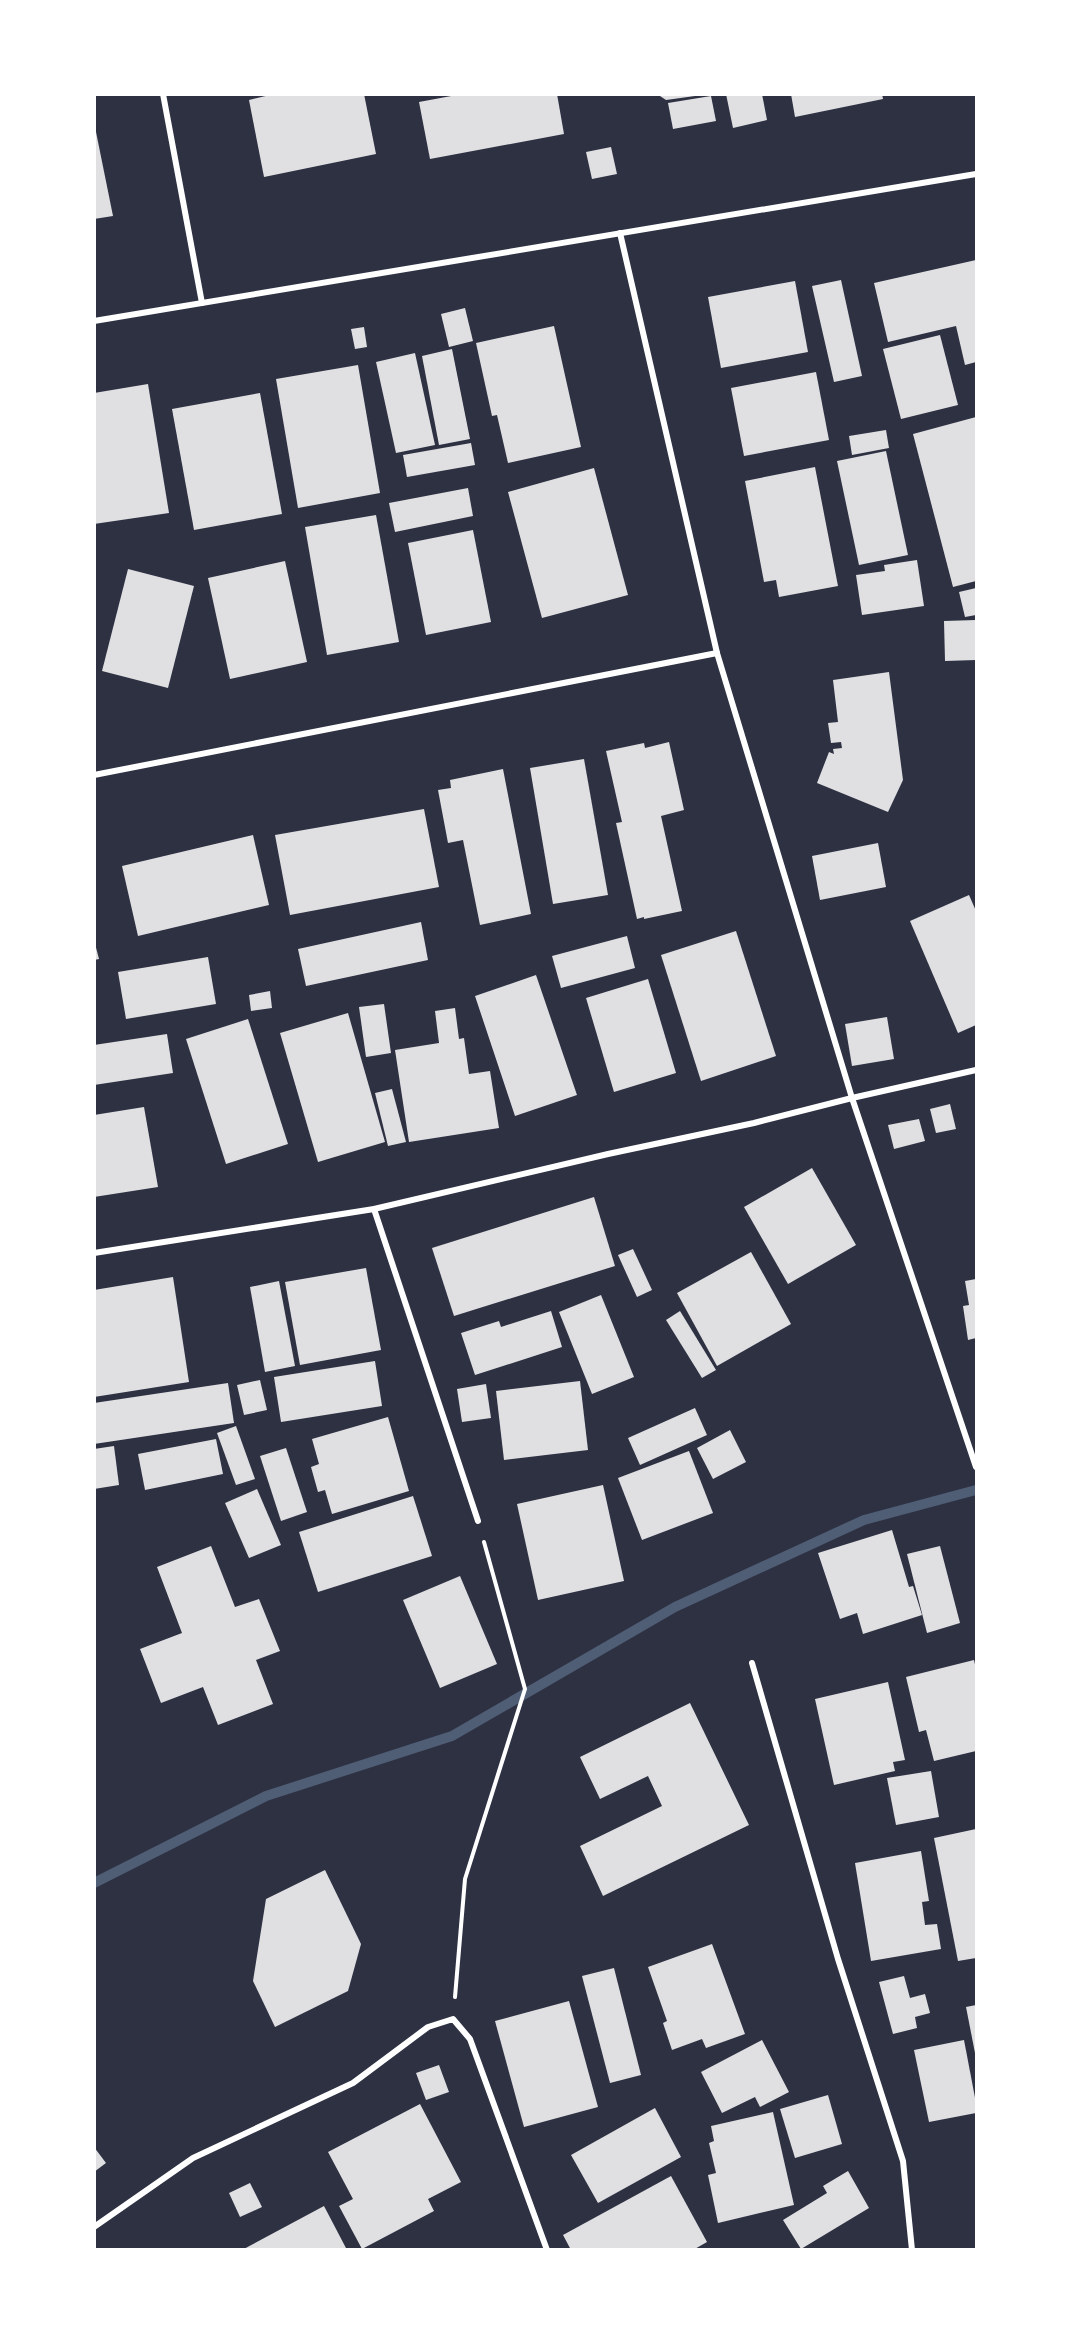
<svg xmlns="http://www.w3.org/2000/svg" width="1071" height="2344" font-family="'PT Sans',sans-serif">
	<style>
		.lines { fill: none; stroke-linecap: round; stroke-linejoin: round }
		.stream { stroke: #4f5d75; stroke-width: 10 }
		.building { fill: #e0e0e3 }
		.path { stroke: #fff; stroke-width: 4 }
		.minor { stroke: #fff; stroke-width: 6 }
	</style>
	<rect width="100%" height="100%" fill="#2d3142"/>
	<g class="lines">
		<path class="stream" d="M94,1883L266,1796L452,1736L675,1607L864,1520L976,1490"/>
	</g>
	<g class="building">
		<path d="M274,94H364L376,154L264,177L249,100Z"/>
		<path d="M462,94H557L564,134L430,159L419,102Z"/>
		<path d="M657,94H695V96L666,100Z"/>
		<path d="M726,94H762L767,120L733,128Z"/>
		<path d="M791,94H882L883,99L795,117Z"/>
		<path d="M711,96L716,121L673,129L668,103Z"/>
		<path d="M94,122L113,216L94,219Z"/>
		<path d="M611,147L617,174L592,179L586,152Z"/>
		<path d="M976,260V362L965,365L956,326L888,342L874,283Z"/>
		<path d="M841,280L862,376L834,382L812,286Z"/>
		<path d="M795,281L808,352L721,368L708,297Z"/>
		<path d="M465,308L473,341L449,347L441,314Z"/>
		<path d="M554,326L581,447L508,463L497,415L492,416L476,343Z"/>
		<path d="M364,327L367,347L355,349L351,329Z"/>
		<path d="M940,335L958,405L901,419L883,349Z"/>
		<path d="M452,349L470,439L439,445L422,356Z"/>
		<path d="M415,353L435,445L396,453L376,362Z"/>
		<path d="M358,365L380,493L298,508L276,379Z"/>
		<path d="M816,372L829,440L744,456L731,388Z"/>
		<path d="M148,384L169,513L94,524V393Z"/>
		<path d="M260,393L282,514L194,530L172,409Z"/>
		<path d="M976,417V581L953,587L913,434Z"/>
		<path d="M886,430L889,448L852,455L849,436Z"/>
		<path d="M471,443L475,465L407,477L403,455Z"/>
		<path d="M886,451L908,555L859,565L837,461Z"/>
		<path d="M815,467L838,586L779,597L776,580L764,582L745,481Z"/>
		<path d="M594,468L628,595L542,618L508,492Z"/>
		<path d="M468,488L473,516L395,532L389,503Z"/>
		<path d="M376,515L399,642L327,655L305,527Z"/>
		<path d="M473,530L491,622L426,635L408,543Z"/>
		<path d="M917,560L924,606L862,615L856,575L885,571L884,565Z"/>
		<path d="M285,561L307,662L230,679L208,578Z"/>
		<path d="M128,569L194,586L168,688L102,671Z"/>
		<path d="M976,588V615L965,617L959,592Z"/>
		<path d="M976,620V660L945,661L944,621Z"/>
		<path d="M889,672L903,780L888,812L817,783L829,752L834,754L833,749L842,748L841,742L831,743L828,723L838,722L833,680Z"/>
		<path d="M669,742L684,810L661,816L682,911L644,919V917L637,919L616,823L622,822L606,751L644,743L645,748Z"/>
		<path d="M584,759L608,895L553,904L530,768Z"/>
		<path d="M503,769L531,914L480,925L463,840L448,843L438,790L451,788L450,780Z"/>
		<path d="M424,809L439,887L290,915L275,835Z"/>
		<path d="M253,835L269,905L138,936L122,866Z"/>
		<path d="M878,843L886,887L820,900L812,856Z"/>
		<path d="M969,895L976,911V1025L958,1033L910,921Z"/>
		<path d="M421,922L428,960L306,986L298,949Z"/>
		<path d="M736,931L776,1056L701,1081L661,955Z"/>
		<path d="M627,936L635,968L561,988L552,956Z"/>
		<path d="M94,940L99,959L94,960Z"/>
		<path d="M208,957L216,1004L126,1019L118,972Z"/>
		<path d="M536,975L577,1095L515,1116L475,996Z"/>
		<path d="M648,979L676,1073L614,1092L586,998Z"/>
		<path d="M270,991L272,1008L251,1011L249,995Z"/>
		<path d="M384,1004L391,1053L366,1057L359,1007Z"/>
		<path d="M455,1008L459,1039L464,1038L469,1074L490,1071L499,1128L409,1142L395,1050L439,1043L435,1011Z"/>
		<path d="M348,1013L385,1142L318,1162L280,1033Z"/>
		<path d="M887,1017L894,1059L852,1066L845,1024Z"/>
		<path d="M248,1019L288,1144L226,1164L186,1039Z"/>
		<path d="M167,1034L173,1073L94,1085V1045Z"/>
		<path d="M392,1089L406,1142L388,1146L375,1093Z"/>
		<path d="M950,1104L956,1129L936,1133L930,1109Z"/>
		<path d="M144,1107L158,1187L94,1197V1115Z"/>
		<path d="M919,1119L925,1141L894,1149L888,1125Z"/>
		<path d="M812,1168L856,1245L788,1284L744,1207Z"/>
		<path d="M594,1197L615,1266L454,1316L432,1248Z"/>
		<path d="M633,1249L652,1290L637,1297L618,1255Z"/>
		<path d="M751,1252L791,1324L717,1366L677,1293Z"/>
		<path d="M366,1268L381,1350L300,1365L285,1282Z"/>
		<path d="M173,1277L189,1382L94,1397V1290Z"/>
		<path d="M976,1279V1338L968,1340L963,1306L969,1305L965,1281Z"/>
		<path d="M279,1281L295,1366L265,1372L250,1287Z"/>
		<path d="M601,1295L634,1377L592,1394L559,1312Z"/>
		<path d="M551,1311L562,1347L475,1375L461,1333L499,1321L501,1327Z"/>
		<path d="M680,1311L716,1370L702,1378L666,1320Z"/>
		<path d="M375,1361L382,1406L281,1422L274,1377Z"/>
		<path d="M260,1380L267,1410L244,1415L237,1385Z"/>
		<path d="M580,1381L588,1450L504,1460L496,1391Z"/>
		<path d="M228,1383L234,1423L94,1444V1403Z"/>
		<path d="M486,1384L491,1418L462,1422L457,1389Z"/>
		<path d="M695,1408L707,1435L640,1465L628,1438Z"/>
		<path d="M388,1417L409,1491L332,1514L325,1490L318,1492L311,1467L319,1464L312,1439Z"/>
		<path d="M236,1426L255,1479L236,1485L217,1433Z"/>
		<path d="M730,1430L746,1462L713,1479L697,1448Z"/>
		<path d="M216,1439L223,1474L145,1490L138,1454Z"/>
		<path d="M114,1446L119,1485L94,1489V1449Z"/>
		<path d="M286,1448L307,1512L281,1521L260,1456Z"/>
		<path d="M689,1451L713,1513L642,1540L618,1478Z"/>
		<path d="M603,1485L624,1581L538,1600L517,1504Z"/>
		<path d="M257,1489L281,1545L249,1558L225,1503Z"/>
		<path d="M413,1496L432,1556L318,1592L299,1532Z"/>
		<path d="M892,1530L909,1587L913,1586L922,1615L863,1634L857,1613L840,1619L818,1553Z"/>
		<path d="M211,1546L235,1607L259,1599L280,1651L256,1660L273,1704L218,1725L203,1687L161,1703L140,1649L182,1633L157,1567Z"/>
		<path d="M940,1546L960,1623L927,1633L907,1554Z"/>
		<path d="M460,1576L497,1664L440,1688L403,1600Z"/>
		<path d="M974,1660L976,1669V1751L934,1761L926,1730L919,1732L906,1677Z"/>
		<path d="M888,1682L905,1760L893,1762L895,1771L834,1785L815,1699Z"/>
		<path d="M690,1703L749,1825L603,1896L580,1846L662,1806L648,1776L600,1799L580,1757Z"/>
		<path d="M931,1771L939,1817L896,1825L887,1778Z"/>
		<path d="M976,1829V1958L958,1961L934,1838Z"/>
		<path d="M921,1851L929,1901L922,1902L925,1925L937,1924L941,1949L871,1961L855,1863Z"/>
		<path d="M325,1870L361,1944L348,1991L275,2027L253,1981L266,1899Z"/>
		<path d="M712,1944L745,2034L706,2048L702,2039L672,2050L663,2023L667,2021L648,1967Z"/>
		<path d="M614,1968L641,2075L610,2083L582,1976Z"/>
		<path d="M904,1976L910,1998L925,1994L930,2013L915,2017L917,2028L893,2034L879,1982Z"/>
		<path d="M569,2001L598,2107L524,2127L495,2021Z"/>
		<path d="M976,2005V2053H975L966,2007Z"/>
		<path d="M762,2040L789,2092L760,2107L755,2097L722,2113L701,2072Z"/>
		<path d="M964,2040L976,2103V2113L929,2122L914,2050Z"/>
		<path d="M439,2065L449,2092L426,2100L416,2073Z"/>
		<path d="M828,2095L842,2144L795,2158L780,2109Z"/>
		<path d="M420,2104L461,2182L428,2199L434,2211L362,2249L339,2206L353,2199L328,2152Z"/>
		<path d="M655,2108L681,2157L598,2203L571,2155Z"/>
		<path d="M773,2112L794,2205L718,2223L708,2175L716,2173L709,2143L714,2141L711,2126Z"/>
		<path d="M94,2147L106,2163L94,2172Z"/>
		<path d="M848,2171L869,2208L801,2249L783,2220L827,2193L823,2186Z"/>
		<path d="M671,2176L707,2242L693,2250H571L563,2235Z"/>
		<path d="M250,2183L262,2207L240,2217L229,2193Z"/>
		<path d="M324,2206L347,2250H242Z"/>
	</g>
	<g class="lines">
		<path class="path" d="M455,1997L465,1879L525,1689L484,1542"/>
		<g class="minor">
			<path d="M163,94L202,303"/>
			<path d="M620,233L717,653L852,1098L976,1467"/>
			<path d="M94,321L976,174"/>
			<path d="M94,775L717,653"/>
			<path d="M374,1209L478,1521"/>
			<path d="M94,1253L374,1209L608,1154L754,1123L852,1098L976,1070"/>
			<path d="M752,1663L838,1959L903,2161L912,2250"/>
			<path d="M94,2227L193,2158L353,2083L428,2027L453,2019L470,2039L547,2250"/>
		</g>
	</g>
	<rect width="1071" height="2344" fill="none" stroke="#ffffff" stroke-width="192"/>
</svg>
